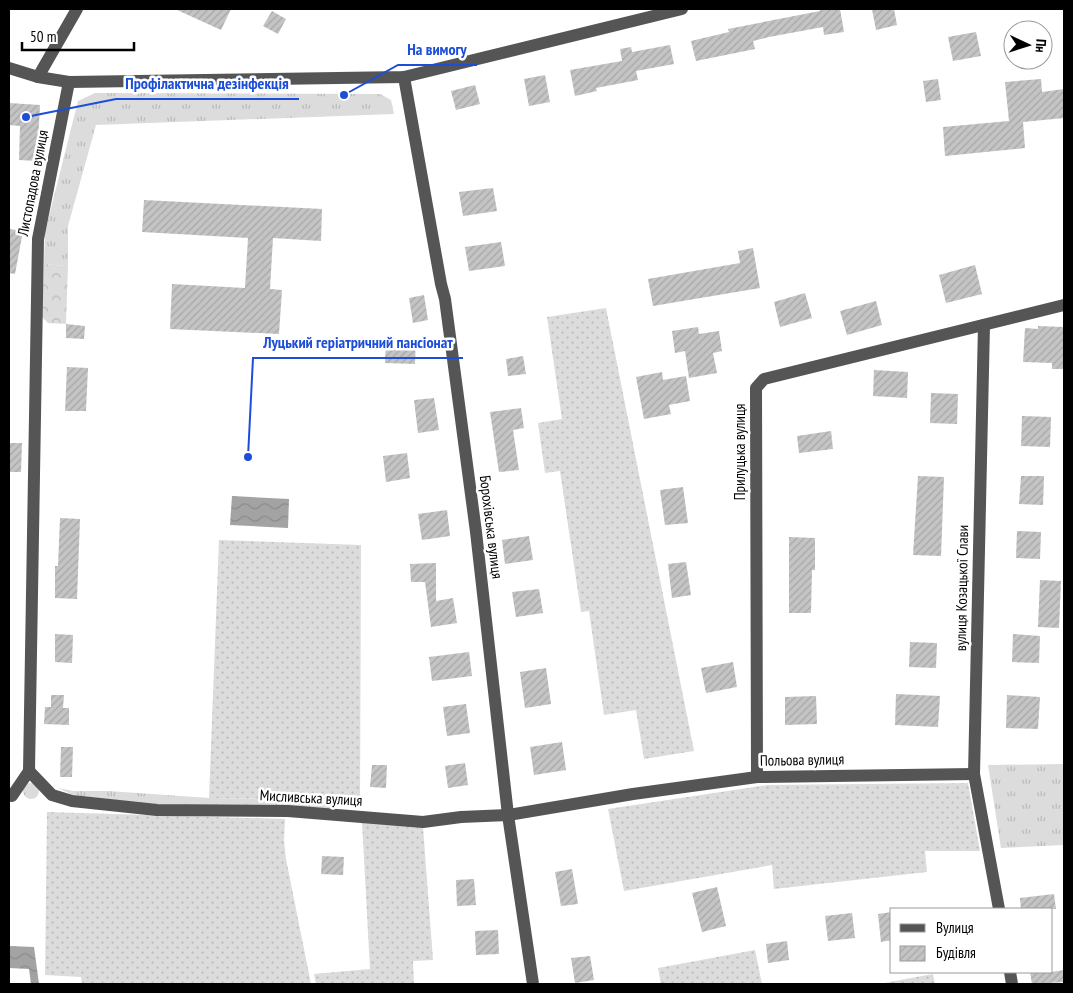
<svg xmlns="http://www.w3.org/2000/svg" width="1073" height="993" font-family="'PT Sans Narrow',sans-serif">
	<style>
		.grass { fill: url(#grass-tufts) }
		.forest { fill: url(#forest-crowns) }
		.garden { fill: url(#garden-dots) }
		.water { fill: url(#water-waves) }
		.building { fill: url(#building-hatch) }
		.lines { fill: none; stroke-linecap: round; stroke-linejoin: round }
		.minor { stroke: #555; stroke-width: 12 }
		.labels { text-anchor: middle; stroke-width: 5; stroke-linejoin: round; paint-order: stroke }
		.street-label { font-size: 15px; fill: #000; stroke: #fff }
		.leader { fill: none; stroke: #1d4ed8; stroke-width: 2 }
		.callout-dot { fill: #1d4ed8; stroke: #fff; stroke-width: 2 }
		.callout-label { font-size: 16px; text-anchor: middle; font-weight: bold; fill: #1d4ed8; stroke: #fff; stroke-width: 5; stroke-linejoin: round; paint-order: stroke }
	</style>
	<defs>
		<pattern id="grass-tufts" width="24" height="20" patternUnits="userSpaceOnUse" patternTransform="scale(1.25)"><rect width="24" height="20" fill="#dcdcdc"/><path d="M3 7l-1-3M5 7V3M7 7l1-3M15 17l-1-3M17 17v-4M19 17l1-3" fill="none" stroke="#bbb"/></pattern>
		<pattern id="forest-crowns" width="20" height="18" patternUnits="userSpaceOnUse" patternTransform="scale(1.25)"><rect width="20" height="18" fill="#dcdcdc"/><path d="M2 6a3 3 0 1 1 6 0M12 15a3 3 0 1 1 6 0" fill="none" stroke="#bbb"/></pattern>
		<pattern id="garden-dots" width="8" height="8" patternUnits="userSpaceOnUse" patternTransform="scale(1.25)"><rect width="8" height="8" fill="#dcdcdc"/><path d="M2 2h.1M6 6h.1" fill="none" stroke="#bbb" stroke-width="1.8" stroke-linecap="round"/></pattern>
		<pattern id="water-waves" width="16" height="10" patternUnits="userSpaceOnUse" patternTransform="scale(1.25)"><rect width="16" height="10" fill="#a3a3a3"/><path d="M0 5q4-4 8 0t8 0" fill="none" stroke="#8b8b8b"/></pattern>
		<pattern id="building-hatch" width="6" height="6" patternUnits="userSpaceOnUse" patternTransform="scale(1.25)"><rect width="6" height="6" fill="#c4c4c4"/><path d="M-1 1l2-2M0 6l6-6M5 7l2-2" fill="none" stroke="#a7a7a7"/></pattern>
	</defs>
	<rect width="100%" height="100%" fill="#fff"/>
	<g class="grass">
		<path d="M95,93L380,94L391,100L394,114L96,125L68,226V266L44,264L45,232L78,101Z"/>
		<path d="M1064,764V845L1001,848L988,765Z"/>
		<circle cx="31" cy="791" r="8"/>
		<path d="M58,788L73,791H109L209,798L332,799V809L158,805L73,795Z"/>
	</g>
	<path class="forest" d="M44,264L68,266L66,324L48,323L42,317Z"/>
	<g class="garden">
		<path d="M606,308L694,751L644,759L636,710L604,715L589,611L581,612L560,471L545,473L538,423L562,419L547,317Z"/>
		<path d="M219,540L361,545L360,800L209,798Z"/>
		<path d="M968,783L980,851H925L927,872L774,889L772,865L624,891L608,809L768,785Z"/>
		<path d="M47,812L285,819L284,841L286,859L311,984H82L81,977L45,975Z"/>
		<path d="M362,822L423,827L433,960L413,961L414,984H316L314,974L370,969Z"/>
		<path d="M755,950L762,984H661L658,968Z"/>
		<path d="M933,974L935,984H879Z"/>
	</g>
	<g class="water">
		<path d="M232,496L289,499L288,528L230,525Z"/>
		<path d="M9,946L34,947L39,984H71H31L29,969L9,968Z"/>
	</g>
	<g class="building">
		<path d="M175,9H231L221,30Z"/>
		<path d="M820,9H840L844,32L824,35L823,27L769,37L753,41L755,49L696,61L691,41L729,32L728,29L820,11Z"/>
		<path d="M872,9H894L897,25L876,30Z"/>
		<path d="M272,11L286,19L278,34L263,26Z"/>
		<path d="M976,32L981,56L953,61L948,37Z"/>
		<path d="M670,45L674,64L636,71L638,80L596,88L597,91L575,96L570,70L622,61L620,49L631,47L632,52Z"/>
		<path d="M545,75L550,102L529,106L524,79Z"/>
		<path d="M938,79L941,100L926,102L923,81Z"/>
		<path d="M1041,79L1042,92L1064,89V118L1023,122L1025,148L945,156L943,127L1009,121L1005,82Z"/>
		<path d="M475,85L480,104L456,110L451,91Z"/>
		<path d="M9,103L40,105L37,161L19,160L20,126L9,125Z"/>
		<path d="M493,188L497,211L463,216L459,192Z"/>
		<path d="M144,200L322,209L321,241L273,238L270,289L282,290L279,334L170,329L172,284L245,288L248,238L142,232Z"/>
		<path d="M9,229L23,231L15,274L9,273Z"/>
		<path d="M501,242L505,266L469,271L465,247Z"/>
		<path d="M753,248L760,288L653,306L648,279L740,263L738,251Z"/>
		<path d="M975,265L982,294L946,303L939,275Z"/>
		<path d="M805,293L812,318L780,327L774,302Z"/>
		<path d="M424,295L428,320L413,323L409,298Z"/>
		<path d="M876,301L882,325L847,335L840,311Z"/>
		<path d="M66,324L85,326L84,339L66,338Z"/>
		<path d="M1038,326L1064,327V369H1052V363L1023,362L1025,328L1038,329Z"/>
		<path d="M698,327L699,334L719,331L722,351L713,353L717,373L689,378L685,351L675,353L672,331Z"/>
		<path d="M386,338L416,339L415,364L385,363Z"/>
		<path d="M523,356L526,374L508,376L506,359Z"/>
		<path d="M67,367L88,368L86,411H65Z"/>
		<path d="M874,370L908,372L907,398L873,396Z"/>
		<path d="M662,372L663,380L686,376L690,401L669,405L671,414L644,419L636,377Z"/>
		<path d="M931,393L958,394L957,424L930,423Z"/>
		<path d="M434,398L439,430L418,433L414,400Z"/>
		<path d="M521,408L524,428L513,430L519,470L499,472L490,412Z"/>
		<path d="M1022,416L1051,417L1050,447L1021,446Z"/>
		<path d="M831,431L833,449L799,453L797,436Z"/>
		<path d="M9,443H22L21,472H9Z"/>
		<path d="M407,453L410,478L386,482L383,456Z"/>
		<path d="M918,476L944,477L941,556L913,555Z"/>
		<path d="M1021,476H1044L1043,505L1019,504Z"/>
		<path d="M683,487L688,523L665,525L660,490Z"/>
		<path d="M447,510L450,536L422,540L418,514Z"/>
		<path d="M60,518L80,519L77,599L55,598V566H58Z"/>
		<path d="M1017,531L1041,532L1040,559L1016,558Z"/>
		<path d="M529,536L533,560L505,564L502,540Z"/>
		<path d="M789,537L815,538V570H812L811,613H789Z"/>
		<path d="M686,562L691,595L672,598L668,564Z"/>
		<path d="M436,563V601L453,598L457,623L431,627L425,582H411L410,564Z"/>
		<path d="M1040,580L1061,581L1059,628L1038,627Z"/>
		<path d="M539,589L543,613L516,617L512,592Z"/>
		<path d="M55,634L73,635L72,663L55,662Z"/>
		<path d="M1013,634L1040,636L1039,663L1012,662Z"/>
		<path d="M910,642L937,643L936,668L909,667Z"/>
		<path d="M469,652L472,676L432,681L429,657Z"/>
		<path d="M733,662L737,687L706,693L701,668Z"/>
		<path d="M546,668L551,704L525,708L520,672Z"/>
		<path d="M896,694L940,696L938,727L895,725Z"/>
		<path d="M51,695H64L63,708H69V725L44,724L45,707H51Z"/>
		<path d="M1007,695L1040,697L1038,729L1006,728Z"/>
		<path d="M816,696L817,724L785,725V697Z"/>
		<path d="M466,704L470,733L447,736L443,707Z"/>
		<path d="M562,742L566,770L534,775L530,747Z"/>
		<path d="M61,747H73L72,777H60Z"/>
		<path d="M465,763L468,785L448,788L445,766Z"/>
		<path d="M372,765H387L386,788L370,787Z"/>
		<path d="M322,856L344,857L343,875L321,874Z"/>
		<path d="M572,869L578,904L561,906L555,872Z"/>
		<path d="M474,879L476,905L457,906L456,880Z"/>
		<path d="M717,887L726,926L702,932L692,893Z"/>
		<path d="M1054,894L1056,909H1021L1020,898Z"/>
		<path d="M892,912V940L881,942L878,914Z"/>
		<path d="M852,913L855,938L828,941L825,916Z"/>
		<path d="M498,930L499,954L476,955L475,931Z"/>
		<path d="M787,941L789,960L768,963L766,944Z"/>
		<path d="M590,956L594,980L575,983L571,958Z"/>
		<path d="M1064,970V982L1032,984L1030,972H1052Z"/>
	</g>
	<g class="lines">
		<g class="minor">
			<path d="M9,68L38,77L69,82L404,77L682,9"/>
			<path d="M38,77L77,9"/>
			<path d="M404,77L441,284L445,299L476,532L508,815L533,984"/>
			<path d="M984,325L974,774L999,909"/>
			<path d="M29,771L38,239L69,82"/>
			<path d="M757,777L756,388L764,379L1064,305"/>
			<path d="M9,795L12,796L29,771L52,795L72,801L157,810L288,811L423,822L461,817L508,815L633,794L757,777L974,774"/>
			<path d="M1010,972L1012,984"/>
		</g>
	</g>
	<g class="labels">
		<g class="street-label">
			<text transform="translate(33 183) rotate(-79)" y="5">Листопадова вулиця</text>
			<text transform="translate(740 452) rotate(-90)" y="5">Прилуцька вулиця</text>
			<text transform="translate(491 527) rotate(83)" y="5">Борохівська вулиця</text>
			<text transform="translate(962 588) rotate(-89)" y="5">вулиця Козацької Слави</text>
			<text transform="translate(802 760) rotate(-1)" y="5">Польова вулиця</text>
			<text transform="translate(311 798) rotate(3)" y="5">Мисливська вулиця</text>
		</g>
	</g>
	<path class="leader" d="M344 95L398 65H477M26 117L116 99H299M248 457L253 358H463"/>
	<g class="callout-dot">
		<circle cx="344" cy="95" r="5"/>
		<circle cx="26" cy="117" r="5"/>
		<circle cx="248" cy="457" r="5"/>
	</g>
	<g class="callout-label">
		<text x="437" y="55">На вимогу</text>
		<text x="207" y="89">Профілактична дезінфекція</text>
		<text x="358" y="348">Луцький геріатричний пансіонат</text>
	</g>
	<rect width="1073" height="993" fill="none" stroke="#000000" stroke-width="20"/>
	<rect x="890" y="908" width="162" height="65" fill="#ffffff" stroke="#999999"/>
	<rect x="900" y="924" width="25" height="8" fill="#555555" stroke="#999999"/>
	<text x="936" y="933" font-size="15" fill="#000000">Вулиця</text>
	<rect x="900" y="946" width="25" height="15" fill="url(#building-hatch)" stroke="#999999"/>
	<text x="936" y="958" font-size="15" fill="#000000">Будівля</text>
	<g transform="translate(1028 45) rotate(94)"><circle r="24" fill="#ffffff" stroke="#999999"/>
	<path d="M0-4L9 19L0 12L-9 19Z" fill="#000000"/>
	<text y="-8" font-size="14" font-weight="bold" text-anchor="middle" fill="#000000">Пн</text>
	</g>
	<path d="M22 42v8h112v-8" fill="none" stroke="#000000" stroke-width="2.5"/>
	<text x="30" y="42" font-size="15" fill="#000000" stroke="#ffffff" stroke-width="4" paint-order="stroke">50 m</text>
</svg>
